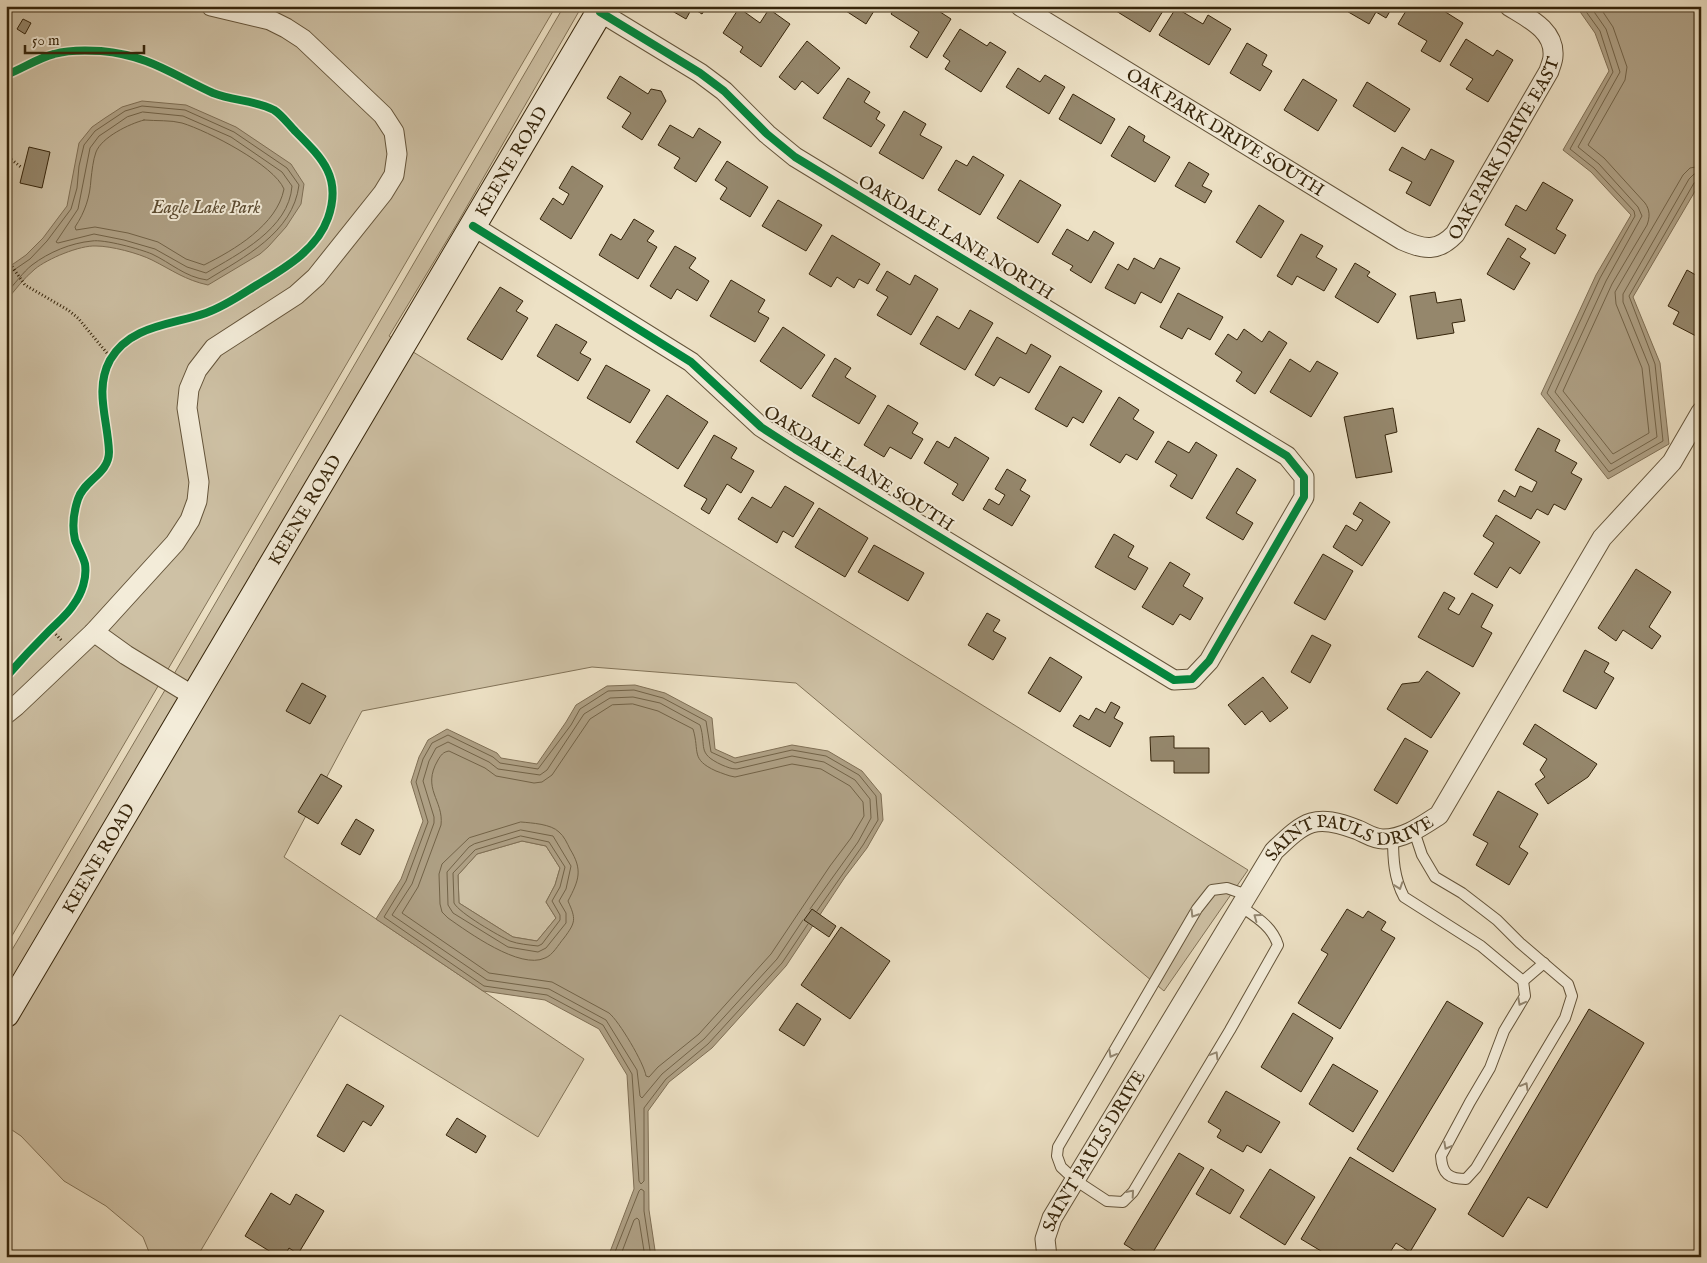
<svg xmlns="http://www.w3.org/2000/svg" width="1707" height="1263" font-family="'IM FELL English',serif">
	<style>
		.green { fill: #cec1a5; stroke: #827358 }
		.water { fill: #afa186; stroke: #7f6f55; fill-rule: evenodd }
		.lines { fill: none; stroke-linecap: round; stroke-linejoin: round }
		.shore { stroke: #726348; stroke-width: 1 }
		.building { fill: #95876c; stroke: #36250b }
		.service-casing { stroke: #64543a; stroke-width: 12 }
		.minor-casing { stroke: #64543a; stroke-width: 21 }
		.secondary-casing { stroke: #36250b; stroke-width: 28 }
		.path { stroke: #36250b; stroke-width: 3; stroke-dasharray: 1 2.5; stroke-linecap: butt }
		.service { stroke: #f3ecd9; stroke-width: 10 }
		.minor { stroke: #f3ecd9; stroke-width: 19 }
		.secondary { stroke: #f3ecd9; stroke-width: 26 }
		.cycleway-casing { stroke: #f3ecd9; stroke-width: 11 }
		.cycleway { stroke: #00873e; stroke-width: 8 }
		.oneway { stroke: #948872 }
		.labels { text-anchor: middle; stroke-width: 4; stroke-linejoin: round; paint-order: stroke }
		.street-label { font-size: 18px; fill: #36250b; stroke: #f3ecd9 }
		.park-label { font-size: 18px; font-style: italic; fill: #5c4c32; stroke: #f3ecd9 }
	</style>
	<rect width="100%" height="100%" fill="#ede1c5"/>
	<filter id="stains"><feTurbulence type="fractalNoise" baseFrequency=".004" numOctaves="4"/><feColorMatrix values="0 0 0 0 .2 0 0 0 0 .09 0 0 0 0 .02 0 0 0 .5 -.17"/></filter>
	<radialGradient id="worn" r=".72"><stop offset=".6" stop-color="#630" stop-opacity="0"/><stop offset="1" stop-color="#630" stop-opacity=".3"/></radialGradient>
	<g class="green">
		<path d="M6,6H556L6,946Z"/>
		<path d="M564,6H582L458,222L389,336L396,341L193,685L174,674Z"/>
		<path d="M410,350L1248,870L1164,991L796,683L592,667L362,711L284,857L584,1059L538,1137L340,1015L197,1257H151L143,1237L106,1206L64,1181L21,1136L6,1126V1030Z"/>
		<path d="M165,690L183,701L6,997V960Z"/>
		<path d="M522,841L546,846L560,868L555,885L546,902L556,918L537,941L513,937L459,903L458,875L477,854Z"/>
	</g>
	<g class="water">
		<path d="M1576,6H1691L1701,11V181L1633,297L1660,363L1669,444L1608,479L1541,394L1596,275L1631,215L1591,172L1563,150L1609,71L1595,33Z"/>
		<path d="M142,101L186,105L236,127L291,164L304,184L301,204L286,227L268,247L260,254L208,285C185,280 172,270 152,260C138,253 111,246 96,246C80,245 47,259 35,269C24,278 15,290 6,301V269L26,255L43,238L67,206L79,143L92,127L105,118L122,107Z"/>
		<path d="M635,685L665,693L712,718L715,749L735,758L792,745L828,751L862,771L881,794L883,820L867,848L845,877L786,966L712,1048L669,1082L648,1111L649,1210L656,1257H608L634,1189L627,1075L599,1029L545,1000L483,991L376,919L401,879L423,821L411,782L419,757L428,740L447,729L497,753L501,758L537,764L566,722L576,705L607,686ZM522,841L546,846L560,868L555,885L546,902L556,918L537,941L513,937L459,903L458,875L477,854Z"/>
	</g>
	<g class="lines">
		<g class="shore">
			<path d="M1582,6L1600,31L1613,72L1570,149L1594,168L1634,211L1635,216L1600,278L1547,393L1609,472L1663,441L1655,364L1629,296L1694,183L1701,180"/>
			<path d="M1590,6L1606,29L1620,72L1578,147L1599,164L1638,207L1642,216L1606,281L1555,392L1611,464L1657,437L1649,366L1623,302V294L1689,179L1694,174L1701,173"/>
			<path d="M1599,6L1613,27L1627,67L1625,80L1588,145L1604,158L1645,203C1650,210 1650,217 1647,225L1612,284L1563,391L1613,454L1649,433L1642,368L1616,304L1615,292L1683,175L1690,168L1701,166"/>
			<path d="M143,112L183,116L231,137L282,172L292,186C289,229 238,254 206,273L187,267L155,249L124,240L94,234L58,243L56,242L78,209L90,148L99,136L111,128L127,117Z"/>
			<path d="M144,120C156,121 171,120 182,123C208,131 274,165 284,189C277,225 234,250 204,265L186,259L158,242L128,233L95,227L76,230L75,227C85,212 90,197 91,179C92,171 93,160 96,152C102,137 129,124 144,120Z"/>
			<path d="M6,272H11L30,259L47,241L71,209L77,188L79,166L84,145L95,131L125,111L142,106L185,110L234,132L287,168L299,185C293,233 244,257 207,280C185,277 171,263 152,254C140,249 104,239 92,241C71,243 49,252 32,265C23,272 15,284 6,293"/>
			<path d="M633,704L658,711L693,729C700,752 690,759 716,771C722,773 728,776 735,777L792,764L821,769L850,786L863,802L864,816L851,838L830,866L771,954L699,1034L658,1067L649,1077L646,1076C644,1063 619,1021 609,1013L552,982L489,973L402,913L418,887L441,825C444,800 421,789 438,760C441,755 443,752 449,751L485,768L496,776L534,783L542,782L552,775L590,719L612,705Z"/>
			<path d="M521,822C532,823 551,824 559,832C564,836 567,843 570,849C583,870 579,880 568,901C576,919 576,922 564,938C558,945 553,955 545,958C520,970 468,932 448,918L442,912L440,904L439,874L442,864L469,838Z"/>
			<path d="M521,830L553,836L571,866L566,889L559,901L566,913V923L546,948L538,952L508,947L453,913L448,905L447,872L469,847L474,844Z"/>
			<path d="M521,836L549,842L565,867L560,887L552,901L560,915V920L542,944L538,946C529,945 518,944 510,941C499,936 459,913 454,903L453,873L475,850Z"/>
			<path d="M803,920L777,959L704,1039L662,1074L642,1098L640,1096L637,1070L606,1020L549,989L487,980L392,915L412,884L434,823V817L423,781L429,761L436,748L448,742L489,762L498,769L540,775L547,770L584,714L610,698L633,697L660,703L700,725C707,747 696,753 722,765C727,767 731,769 737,769L792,756L824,762L855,780L870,799L871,818L858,842L810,909"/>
			<path d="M808,924L782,963L708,1044L666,1079L644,1108V1181L641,1184L639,1181L632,1074L603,1025L547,995L484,986L384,917L406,881L428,822L416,782L423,759L432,743L448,735L493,757L500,763L538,769L571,725L580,709L608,691L634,690L663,698L706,721L711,752L735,763L792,750L826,756L859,775L876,796L878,820L863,845L817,911"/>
			<path d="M613,1257L639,1191L641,1189L644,1191V1211L651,1257"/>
			<path d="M620,1257L634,1220L637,1218L639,1220L645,1257"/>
		</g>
	</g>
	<g class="building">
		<path d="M668,6H707L702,14L692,8L686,19L667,8Z"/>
		<path d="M848,6H877L866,24L846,11Z"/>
		<path d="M896,6H923L926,8L927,6H931L951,19L927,58L910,47L919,32L891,14Z"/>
		<path d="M1108,6H1166L1150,32Z"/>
		<path d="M1338,6H1393L1386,18L1376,12L1369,24Z"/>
		<path d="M1409,6H1436L1463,23L1440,62L1421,51L1427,41L1398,24Z"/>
		<path d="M739,8L760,23L769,9L790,24L761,67L740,52L743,47L723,33Z"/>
		<path d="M1176,8L1203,24L1208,15L1231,29L1209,65L1159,35Z"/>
		<path d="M23,19L31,23L25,34L17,29Z"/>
		<path d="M960,29L987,46L990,42L1006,52L981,92L945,69L950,61L943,56Z"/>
		<path d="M1466,39L1493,56L1497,50L1513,60L1488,102L1466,89L1473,79L1450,65Z"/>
		<path d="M807,41L840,68L818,94L802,81L795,90L779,77Z"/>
		<path d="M1247,43L1267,55L1262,65L1272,71L1260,91L1230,73Z"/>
		<path d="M1018,68L1040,82L1045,75L1065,87L1049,114L1006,87Z"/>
		<path d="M620,76L648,94L651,89L661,91L666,101L642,140L622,127L631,113L607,98Z"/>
		<path d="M848,78L870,92L864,102L880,112L876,119L885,125L871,147L823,118Z"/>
		<path d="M1303,79L1337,100L1318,131L1284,110Z"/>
		<path d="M1367,82L1410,109L1395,132L1353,106Z"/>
		<path d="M1073,94L1115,119L1101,144L1059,119Z"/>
		<path d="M904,111L926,124L920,135L942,147L923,179L879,153Z"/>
		<path d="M670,125L693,138L699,128L721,142L696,182L674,168L680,158L658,145Z"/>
		<path d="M1129,126L1145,136L1143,141L1170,157L1155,182L1111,156Z"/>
		<path d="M29,147L50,152L42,188L20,183Z"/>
		<path d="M1402,147L1425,160L1431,149L1454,161L1430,206L1406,193L1412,182L1389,170Z"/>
		<path d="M973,156L1004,175L980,215L938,190L956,160L967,166Z"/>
		<path d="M727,161L768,187L750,217L720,199L727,188L715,180Z"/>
		<path d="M1189,162L1209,174L1202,186L1212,191L1205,203L1175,186Z"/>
		<path d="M572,166L603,186L571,239L540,219L553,198L563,205L569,194L559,188Z"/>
		<path d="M1020,180L1061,205L1038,243L997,218Z"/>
		<path d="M1543,182L1573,200L1556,229L1566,235L1555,254L1505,225L1516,205L1526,211Z"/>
		<path d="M778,200L822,225L806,251L762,226Z"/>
		<path d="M1259,205L1284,221L1261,258L1236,242Z"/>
		<path d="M634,219L654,231L647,241L657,247L638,279L599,255L611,234L621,240Z"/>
		<path d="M1067,229L1088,241L1094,231L1114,243L1091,283L1070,270L1073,266L1052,254Z"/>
		<path d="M1301,234L1323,246L1316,257L1337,269L1324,291L1297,276L1292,285L1277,276Z"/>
		<path d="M832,235L880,264L868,284L859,279L854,288L837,277L831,287L809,274Z"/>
		<path d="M1508,238L1526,249L1520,257L1530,263L1514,290L1487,274Z"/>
		<path d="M675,246L696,258L689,268L709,281L697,301L677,289L671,299L650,286Z"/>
		<path d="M1134,258L1154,269L1160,258L1180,268L1161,303L1141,292L1135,304L1105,288L1118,264L1128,270Z"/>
		<path d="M1355,263L1370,272L1367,276L1396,294L1378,323L1335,297Z"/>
		<path d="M1687,270L1701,278V328L1696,336L1673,324L1679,312L1668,306Z"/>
		<path d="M887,271L910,285L915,275L938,289L911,335L877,315L888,297L876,290Z"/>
		<path d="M731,280L765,300L758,312L769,318L755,342L710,316Z"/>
		<path d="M500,287L523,301L516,311L528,318L502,360L467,339Z"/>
		<path d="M1435,292L1437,303L1461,299L1465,321L1452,323L1454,333L1417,339L1410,296Z"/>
		<path d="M1178,293L1223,317L1210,340L1188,328L1182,339L1160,327Z"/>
		<path d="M970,310L993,323L965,370L920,344L937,316L959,329Z"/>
		<path d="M556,324L587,342L580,353L591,359L578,381L537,356Z"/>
		<path d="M783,327L825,355L801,389L760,361Z"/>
		<path d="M1244,329L1262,342L1269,331L1287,343L1255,394L1236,381L1242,372L1215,354L1228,334L1237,340Z"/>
		<path d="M997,337L1026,354L1031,344L1051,356L1029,393L1000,377L994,386L975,375Z"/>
		<path d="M835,358L851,368L845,377L876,396L859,424L812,396Z"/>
		<path d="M1290,359L1310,372L1317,361L1338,373L1311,417L1270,392Z"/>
		<path d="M606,365L650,390L630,423L587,398Z"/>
		<path d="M1060,366L1102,391L1083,423L1073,417L1067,427L1035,409Z"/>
		<path d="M667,395L708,422L678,469L636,442Z"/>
		<path d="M1119,397L1139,410L1133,419L1154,432L1137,460L1126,454L1120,463L1090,445Z"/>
		<path d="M888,405L918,423L912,433L923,439L911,459L890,447L884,457L864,445Z"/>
		<path d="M1393,408L1397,432L1385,435L1392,472L1356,478L1344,417Z"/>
		<path d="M1538,428L1560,440L1555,451L1577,463L1571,473L1582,479L1565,510L1554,504L1548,515L1537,509L1531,519L1498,501L1504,490L1515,497L1520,486L1532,492L1537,482L1515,470Z"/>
		<path d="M714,435L737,448L731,458L754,471L741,493L727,484L709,514L701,509L707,499L684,486Z"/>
		<path d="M955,437L989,458L963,501L952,494L958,484L924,463L937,441L949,448Z"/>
		<path d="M1168,441L1189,453L1196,442L1217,455L1192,499L1170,486L1177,475L1155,462Z"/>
		<path d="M1237,468L1256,480L1236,513L1253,523L1243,540L1206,518Z"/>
		<path d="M1007,469L1026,480L1020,490L1030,496L1012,526L983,509L989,499L999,505L1005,495L995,489Z"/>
		<path d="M785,486L814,503L793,537L783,531L777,543L738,519L752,497L771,508Z"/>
		<path d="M1360,502L1390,522L1362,566L1333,547L1346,525L1356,531L1363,520L1353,514Z"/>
		<path d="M819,508L868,538L845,577L795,547Z"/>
		<path d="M1496,515L1540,542L1520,574L1510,567L1497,588L1474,574L1494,543L1483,536Z"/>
		<path d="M1114,534L1134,546L1128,557L1148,568L1135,590L1095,567Z"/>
		<path d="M874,545L924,573L908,601L858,572Z"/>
		<path d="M1323,554L1353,571L1325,620L1294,603Z"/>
		<path d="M1170,562L1190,574L1183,586L1203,598L1190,620L1180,614L1173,625L1142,607Z"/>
		<path d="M1636,569L1671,592L1649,627L1661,636L1652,649L1623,630L1616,641L1598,628Z"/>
		<path d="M1444,592L1455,598L1448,609L1459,615L1472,593L1493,605L1481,627L1492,633L1473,667L1418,637Z"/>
		<path d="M987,613L1000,620L993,631L1006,638L993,660L968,645Z"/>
		<path d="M1312,635L1331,645L1310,683L1291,672Z"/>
		<path d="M1585,650L1609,663L1604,672L1614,678L1596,709L1563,691Z"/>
		<path d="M1050,657L1082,677L1060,712L1028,693Z"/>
		<path d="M1427,671L1460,693L1431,738L1387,709L1402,684L1419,682Z"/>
		<path d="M1263,677L1288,708L1270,722L1262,711L1245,725L1228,705Z"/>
		<path d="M302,683L326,696L310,724L286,711Z"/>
		<path d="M1111,702L1120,707L1114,718L1123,723L1110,747L1073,726L1080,715L1089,720L1096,708L1105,713Z"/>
		<path d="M1535,724L1597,764L1588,777L1548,804L1535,784L1545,777L1540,770L1547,759L1523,744Z"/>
		<path d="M1174,736V748H1209V773H1174V761H1151L1150,737Z"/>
		<path d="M1405,738L1428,751L1397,804L1374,790Z"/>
		<path d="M321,774L342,786L318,824L298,812Z"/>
		<path d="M1498,791L1538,814L1519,847L1528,853L1509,885L1476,865L1488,843L1473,835Z"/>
		<path d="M356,819L374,830L360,855L341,844Z"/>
		<path d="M812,909L836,926L829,937L804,920Z"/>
		<path d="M1347,909L1363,918L1368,911L1386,922L1381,930L1395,938L1340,1029L1298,1003L1328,954L1321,950Z"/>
		<path d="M841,927L890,961L850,1019L801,985Z"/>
		<path d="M1447,1001L1483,1023L1393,1172L1357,1149Z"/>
		<path d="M797,1003L821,1019L804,1046L779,1030Z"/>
		<path d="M1589,1009L1644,1043L1547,1208L1528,1197L1503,1237L1468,1214Z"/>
		<path d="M1293,1013L1333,1038L1301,1092L1261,1067Z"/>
		<path d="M1333,1064L1378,1091L1353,1132L1309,1104Z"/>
		<path d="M347,1084L384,1106L371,1126L363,1121L344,1152L317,1136Z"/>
		<path d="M1226,1091L1280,1122L1261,1153L1247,1145L1243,1152L1217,1137L1221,1130L1208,1122Z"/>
		<path d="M457,1118L486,1136L476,1153L446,1135Z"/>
		<path d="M1179,1153L1204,1168L1150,1257H1145L1124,1244Z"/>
		<path d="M1350,1157L1436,1209L1410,1252L1396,1243L1387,1257H1331L1301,1239Z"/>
		<path d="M1211,1169L1244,1190L1230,1214L1196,1194Z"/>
		<path d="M1270,1169L1315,1197L1285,1245L1240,1217Z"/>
		<path d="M271,1193L290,1205L296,1194L324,1211L298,1254L289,1248L284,1257H279L245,1236Z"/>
	</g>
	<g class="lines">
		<defs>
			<g id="service">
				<path d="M1393,838C1393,859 1394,878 1404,897L1481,946L1523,981L1525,996L1504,1031L1490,1068L1470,1102L1441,1156C1442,1174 1449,1179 1466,1179L1476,1168L1565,1018L1572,996L1568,984L1520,943L1497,920L1462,893L1435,877L1422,855L1414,831"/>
				<path d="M1240,906C1256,917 1272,926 1278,945L1230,1030L1133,1192L1123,1202L1107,1201L1075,1180L1061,1167L1057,1156L1058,1147L1197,909L1212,890L1227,888L1247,895"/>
				<path d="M1523,981L1544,963"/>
			</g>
			<g id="minor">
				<path id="s1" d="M1020,6L1402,240C1424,250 1438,252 1455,234L1549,71C1550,67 1553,61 1553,56C1555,30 1528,18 1509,6"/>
				<path d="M473,226L691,362L761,427L795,449L1174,680L1192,679L1209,661L1304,497V477L1287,456L795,157L767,134L724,91L700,73L600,12"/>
				<path d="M94,632L126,655L195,697"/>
				<path d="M6,714L16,706L94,632L175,543L190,520L197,501L199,482L187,408L189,389L197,370L214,348L296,295L316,277L383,193L394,175L397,154L394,132L383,115L303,39L286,28L270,20L211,6"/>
				<path id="s2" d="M1047,1257L1045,1239L1052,1218L1274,851C1305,821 1315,813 1358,830C1367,834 1374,839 1383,839C1404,839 1422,826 1439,815L1602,538L1672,462L1701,412"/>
			</g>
			<g id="secondary">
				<path id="s3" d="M6,1014L603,6"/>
			</g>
		</defs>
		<use href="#service" class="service-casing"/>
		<use href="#minor" class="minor-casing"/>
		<use href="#secondary" class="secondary-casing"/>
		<g class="path">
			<path d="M6,15L8,25L6,30"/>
			<path d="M6,155L22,168"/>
			<path d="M6,258L25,285L68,310L78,318L111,358"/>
			<path d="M51,629L62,641"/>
		</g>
		<use href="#service" class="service"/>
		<use href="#minor" class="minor"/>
		<use href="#secondary" class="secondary"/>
		<defs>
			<g id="cycleway">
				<path d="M6,75C22,69 38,58 54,54C68,50 87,50 101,51C148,55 173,75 213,93C233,101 255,100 274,110C282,115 289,125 296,132C323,159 342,178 328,218C316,252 281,270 252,288C238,297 223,307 206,313C172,325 130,325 110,360C94,390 108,420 109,452C109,474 84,480 78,499C74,511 72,527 75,540C78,548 83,556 85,564C87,578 82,593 74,604C68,614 58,622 49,631C34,646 20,661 6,677"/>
				<path d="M473,226L691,362L761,427L795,449L1174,680L1192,679L1209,661L1304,497V477L1287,456L795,157L767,134L724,91L700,73L600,12"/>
			</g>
		</defs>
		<use href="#cycleway" class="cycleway-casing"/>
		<use href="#cycleway" class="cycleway"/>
	</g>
	<defs><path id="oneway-chevron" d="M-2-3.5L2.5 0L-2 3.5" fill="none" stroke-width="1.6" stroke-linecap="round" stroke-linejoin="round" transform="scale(1.25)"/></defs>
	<g class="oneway">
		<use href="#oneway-chevron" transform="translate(1399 886) rotate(71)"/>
		<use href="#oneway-chevron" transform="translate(1194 914) rotate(122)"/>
		<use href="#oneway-chevron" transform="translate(1257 917) rotate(-144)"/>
		<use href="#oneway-chevron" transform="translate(1521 1002) rotate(118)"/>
		<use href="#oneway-chevron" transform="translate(1112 1054) rotate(119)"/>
		<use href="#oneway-chevron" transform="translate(1215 1055) rotate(-59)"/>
		<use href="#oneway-chevron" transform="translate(1525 1086) rotate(-60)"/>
		<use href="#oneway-chevron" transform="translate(1447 1146) rotate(118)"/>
		<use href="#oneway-chevron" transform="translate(1131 1193) rotate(-49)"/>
	</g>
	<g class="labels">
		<g class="street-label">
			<text dy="6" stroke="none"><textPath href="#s1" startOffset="241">OAK PARK DRIVE SOUTH</textPath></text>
			<text dy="6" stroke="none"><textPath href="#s1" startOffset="605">OAK PARK DRIVE EAST</textPath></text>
			<text dy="6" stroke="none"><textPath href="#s3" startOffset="991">KEENE ROAD</textPath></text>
			<text transform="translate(956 237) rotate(31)" y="6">OAKDALE LANE NORTH</text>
			<text transform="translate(859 468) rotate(32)" y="6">OAKDALE LANE SOUTH</text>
			<text dy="6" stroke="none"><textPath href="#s3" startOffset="586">KEENE ROAD</textPath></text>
			<text dy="6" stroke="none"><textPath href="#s2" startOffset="552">SAINT PAULS DRIVE</textPath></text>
			<text dy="6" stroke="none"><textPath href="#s3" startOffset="181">KEENE ROAD</textPath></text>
			<text dy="6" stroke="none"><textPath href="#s2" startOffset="119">SAINT PAULS DRIVE</textPath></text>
		</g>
		<g class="park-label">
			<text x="206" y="213">Eagle Lake Park</text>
		</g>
	</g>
	<rect width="1707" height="1263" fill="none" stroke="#ede1c5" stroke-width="25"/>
	<rect x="8" y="8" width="1692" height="1248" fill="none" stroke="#36250b" stroke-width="2.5"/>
	<rect x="12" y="12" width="1682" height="1238" fill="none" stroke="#36250b"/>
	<path d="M25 45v8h119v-8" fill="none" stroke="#36250b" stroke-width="2.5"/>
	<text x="32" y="45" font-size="15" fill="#36250b" stroke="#f3ecd9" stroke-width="4" paint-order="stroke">50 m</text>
	<rect width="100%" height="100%" filter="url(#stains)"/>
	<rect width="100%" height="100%" fill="url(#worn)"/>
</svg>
